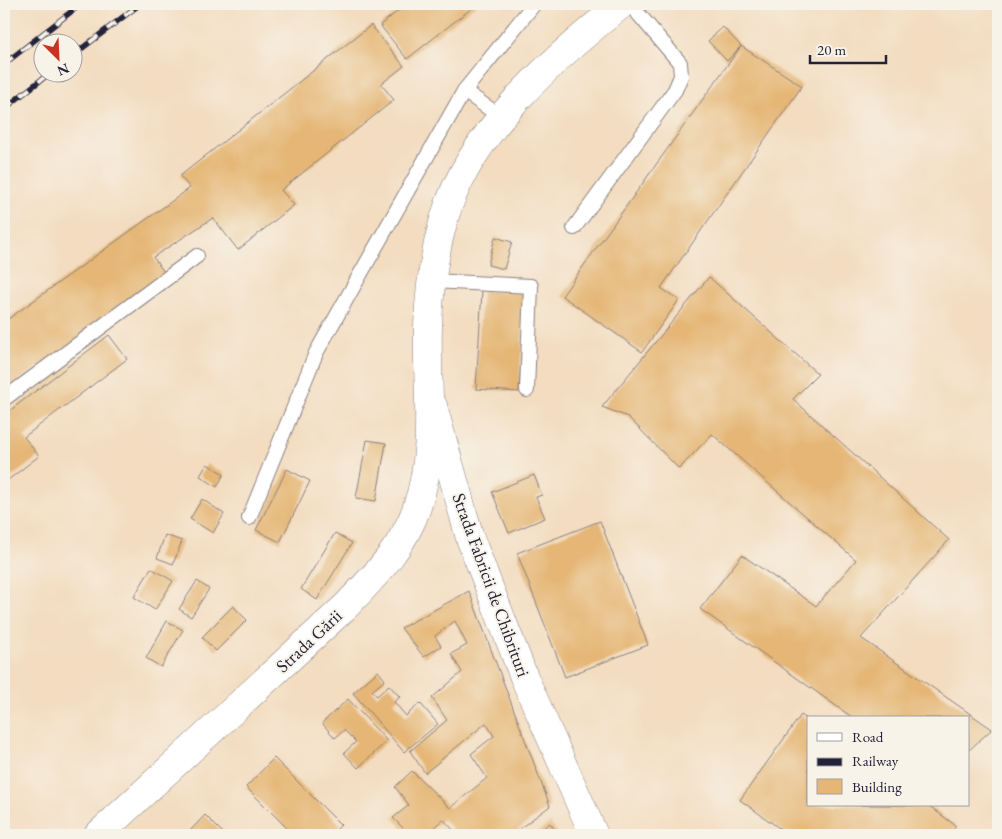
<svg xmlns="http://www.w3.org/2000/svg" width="1002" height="839" font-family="'EB Garamond',serif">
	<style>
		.building { fill: #e5b675 }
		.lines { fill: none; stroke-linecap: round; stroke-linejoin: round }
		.lane-casing { stroke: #8a7f7d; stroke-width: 16 }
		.street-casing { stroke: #8a7f7d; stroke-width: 29 }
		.secondary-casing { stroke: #8a7f7d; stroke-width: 29 }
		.lane { stroke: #fff; stroke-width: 14 }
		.street { stroke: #fff; stroke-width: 28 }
		.secondary { stroke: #fff; stroke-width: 28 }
		.rail-casing { stroke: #22223b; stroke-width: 5.5 }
		.rail { stroke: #f7f3e8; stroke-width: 4; stroke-dasharray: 11; stroke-linecap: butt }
		.labels { text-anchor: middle; stroke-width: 4; stroke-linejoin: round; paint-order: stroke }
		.street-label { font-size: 18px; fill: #22223b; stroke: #f7f3e8 }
	</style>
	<rect width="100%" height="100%" fill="#f7f3e8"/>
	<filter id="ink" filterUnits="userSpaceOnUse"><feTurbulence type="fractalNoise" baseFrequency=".02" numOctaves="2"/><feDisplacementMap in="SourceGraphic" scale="10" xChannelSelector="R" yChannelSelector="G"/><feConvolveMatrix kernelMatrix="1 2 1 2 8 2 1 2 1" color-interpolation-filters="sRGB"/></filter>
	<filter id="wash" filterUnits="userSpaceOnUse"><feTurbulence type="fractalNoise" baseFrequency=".0096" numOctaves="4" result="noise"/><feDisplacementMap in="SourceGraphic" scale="20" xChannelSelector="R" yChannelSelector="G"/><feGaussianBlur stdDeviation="1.12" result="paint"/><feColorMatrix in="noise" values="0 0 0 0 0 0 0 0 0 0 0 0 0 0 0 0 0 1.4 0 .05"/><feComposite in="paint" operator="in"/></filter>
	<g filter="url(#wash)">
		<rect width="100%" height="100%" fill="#f3dcbf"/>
		<g id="blocks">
			<g class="building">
				<path d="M407,4H477L407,59L380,25Z"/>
				<path d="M371,25L404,66L381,84L394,100L281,190L294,205L238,250L213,218L153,257L167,276L9,388L4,381V322L190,188L180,176Z"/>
				<path d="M723,27L741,46L727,61L708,41Z"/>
				<path d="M741,46L802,86L661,288L679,300L642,352L562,296Z"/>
				<path d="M495,237L512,242L504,269L488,265Z"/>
				<path d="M709,277L818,374L793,399L949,540L861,638L992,729L968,751V718H853L700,609L742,555L816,606L856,560L712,434L679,469L628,417L602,407Z"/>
				<path d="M482,290L525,293L519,392L476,389Z"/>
				<path d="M109,335L127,359L24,437L39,456L8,480L4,475V415Z"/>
				<path d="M367,440L386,443L376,501L356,498Z"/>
				<path d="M207,464L224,474L217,487L200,476Z"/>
				<path d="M287,469L310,481L280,542L256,530Z"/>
				<path d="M534,475L542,495L536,497L545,518L509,533L492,492Z"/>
				<path d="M202,499L224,514L213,533L190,519Z"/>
				<path d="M600,521L648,645L565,677L517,553Z"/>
				<path d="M335,533L352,543L317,600L301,589Z"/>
				<path d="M165,535L182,541L173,564L157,558Z"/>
				<path d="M151,568L173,581L155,610L134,597Z"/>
				<path d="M197,581L209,589L191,617L179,609Z"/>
				<path d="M469,591L550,806L511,835H458L443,819L426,835H410L393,818L409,805L395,787L412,771L450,808L487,778L471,754L494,736L486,723L425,773L410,751L447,720L432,698L462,672L451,654L467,645L455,621L435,636L441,646L424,657L401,628Z"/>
				<path d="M233,606L247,620L216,651L202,637Z"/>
				<path d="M167,621L183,630L161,667L146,658Z"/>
				<path d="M378,671L385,680L372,691L377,696L389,685L400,697L394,702L406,716L420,703L438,724L404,752L353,693Z"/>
				<path d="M348,699L387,741L358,768L344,753L356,742L344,730L335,738L322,723Z"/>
				<path d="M801,715L808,720V805H928L956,826L949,835H789L740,800Z"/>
				<path d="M274,758L341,825L331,835H294L246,787Z"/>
				<path d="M205,815L225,835H186Z"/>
				<path d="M550,823L559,835H534Z"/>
			</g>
		</g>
	</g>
	<g filter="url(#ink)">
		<use href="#blocks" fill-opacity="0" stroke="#8a7f7d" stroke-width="1"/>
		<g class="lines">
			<defs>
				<g id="lane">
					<path d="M464,91L501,117"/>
					<path d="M574,228L675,90L681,76L680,63L630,4"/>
					<path d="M432,281L531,286L527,390"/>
					<path d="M4,399L197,256"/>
					<path d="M249,518L316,353L361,273L464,91L534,4"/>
				</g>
				<path id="street" d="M433,406L470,538L524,677L594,835"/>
				<path id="secondary" d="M98,835L345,607C373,578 404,547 417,507C437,449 426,387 428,327C429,291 434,254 444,219C470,131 553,59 622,4"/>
			</defs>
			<use href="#lane" class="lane-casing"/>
			<use href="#street" class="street-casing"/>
			<use href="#secondary" class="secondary-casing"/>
			<use href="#lane" class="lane"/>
			<use href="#street" class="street"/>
			<use href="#secondary" class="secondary"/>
			<defs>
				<g id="rail">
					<path d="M72,56L140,4"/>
					<path d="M4,64L81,4"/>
					<path d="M4,109L51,72"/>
				</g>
			</defs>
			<use href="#rail" class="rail-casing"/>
			<use href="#rail" class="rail"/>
		</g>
	</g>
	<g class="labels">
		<g class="street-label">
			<text transform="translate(491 585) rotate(70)" y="6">Strada Fabricii de Chibrituri</text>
			<text transform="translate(309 641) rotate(-43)" y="6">Strada Gării</text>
		</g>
	</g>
	<rect width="1002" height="839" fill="none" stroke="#f7f3e8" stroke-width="20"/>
	<rect x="807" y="716" width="162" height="90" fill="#f7f3e8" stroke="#a29fa3"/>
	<rect x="817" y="733" width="25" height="8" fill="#ffffff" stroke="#a29fa3"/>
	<text x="852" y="742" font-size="15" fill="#22223b">Road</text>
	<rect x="817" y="758" width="25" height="8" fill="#22223b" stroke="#a29fa3"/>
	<text x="852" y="766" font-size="15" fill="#22223b">Railway</text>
	<rect x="817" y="779" width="25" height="15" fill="#e5b675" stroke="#a29fa3"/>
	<text x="852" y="792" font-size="15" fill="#22223b">Building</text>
	<g transform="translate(58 58) rotate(156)"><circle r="24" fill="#f7f3e8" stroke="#a29fa3"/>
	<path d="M0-4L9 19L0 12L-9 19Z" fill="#c8321e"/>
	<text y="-8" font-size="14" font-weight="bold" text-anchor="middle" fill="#22223b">N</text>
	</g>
	<path d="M810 55v8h76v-8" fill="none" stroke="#22223b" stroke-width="2.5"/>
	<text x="817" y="55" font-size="15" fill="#22223b" stroke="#f7f3e8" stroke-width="4" paint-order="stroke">20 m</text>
</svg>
